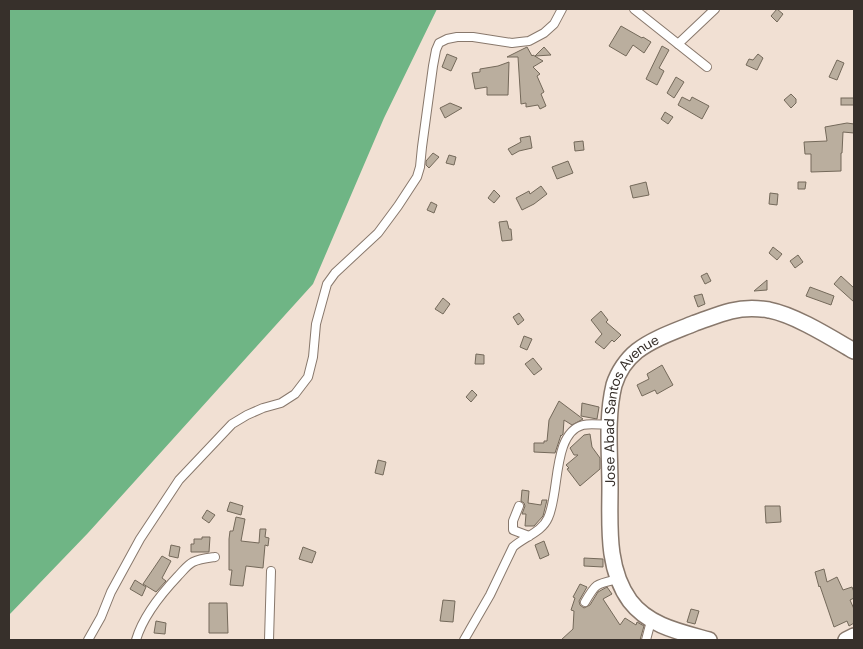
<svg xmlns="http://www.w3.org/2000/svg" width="863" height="649" font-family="'DM Sans',sans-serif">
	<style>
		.forest { fill: #6fb585 }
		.building { fill: #baae9e; stroke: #74695a }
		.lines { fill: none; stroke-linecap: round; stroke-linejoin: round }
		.street-casing { stroke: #88786c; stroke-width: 10 }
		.highway-casing { stroke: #88786c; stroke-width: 18 }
		.street { stroke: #fff; stroke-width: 8 }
		.highway { stroke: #fff; stroke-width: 15 }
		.labels { text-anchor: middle; stroke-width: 4.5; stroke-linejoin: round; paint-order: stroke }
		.street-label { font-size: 14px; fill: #37302b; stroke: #f1e0d3 }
	</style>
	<rect width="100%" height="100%" fill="#f1e0d3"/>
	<path class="forest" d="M9,9H437L384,118L313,284L88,533L9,615Z"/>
	<g class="building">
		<path d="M777,9L783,14L777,22L771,16Z"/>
		<path d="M621,26L642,38L643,37L651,42L644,53L633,45L626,56L609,46Z"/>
		<path d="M662,46L669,50L659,68L664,71L657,85L646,79Z"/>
		<path d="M527,47L532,56L533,55L543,61L533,67L540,74L537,76L544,92L541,94L546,106L540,109L538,105L526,107V103L521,104L518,57H507Z"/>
		<path d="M544,47L551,55L535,56Z"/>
		<path d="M447,54L457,58L451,71L442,67Z"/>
		<path d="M758,54L763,58L757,70L746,65L749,59L753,60Z"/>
		<path d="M837,60L844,63L837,80L829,77Z"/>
		<path d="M509,62L508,95H487V87L475,89L472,73L480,72V69L498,66Z"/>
		<path d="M676,77L684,82L674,98L667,93Z"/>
		<path d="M791,94L796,99V103L791,108L784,100Z"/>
		<path d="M682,97L690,101L692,97L709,106L702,119L678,105Z"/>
		<rect x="841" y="98" width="13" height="7"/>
		<path d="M450,103L462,108L445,118L440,108Z"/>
		<path d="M665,112L673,117L668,124L661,119Z"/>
		<path d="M847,123L854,124V133L843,132L842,153H841V171L811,172V154H805L804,142L827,141L825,127Z"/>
		<path d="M530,136L532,148L519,151L512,155L508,149L521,142L520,138Z"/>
		<path d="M583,141L584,150L575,151L574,142Z"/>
		<path d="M433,153L439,157L429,168L426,165V161Z"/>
		<path d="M449,155L456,157L454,165L446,163Z"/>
		<path d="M568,161L573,173L557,179L552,167Z"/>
		<path d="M646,182L649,195L633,198L630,186Z"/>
		<path d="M798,182H806L805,189H798Z"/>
		<path d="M541,186L547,194L534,204L522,210L516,198L529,191L530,194Z"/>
		<path d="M494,190L500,196L494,203L488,198Z"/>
		<path d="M770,193L778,194L777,205L769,204Z"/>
		<path d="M431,202L437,205L434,213L427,210Z"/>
		<path d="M507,221L509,229H511L512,240L502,241L499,222Z"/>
		<path d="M773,247L782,254L777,260L769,253Z"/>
		<path d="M798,255L803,262L795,268L790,261Z"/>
		<path d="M707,273L711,281L705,284L701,276Z"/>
		<path d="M841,276L854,288V302L834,284Z"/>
		<path d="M767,280V290L754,291Z"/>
		<path d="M810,287L834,296L831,305L806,296Z"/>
		<path d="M702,294L705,304L698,307L694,296Z"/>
		<path d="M443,298L450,304L443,314L435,309Z"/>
		<path d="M601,311L608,320L606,322L621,335L614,342L612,340L604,349L595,342L602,334L591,320Z"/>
		<path d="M519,313L524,320L518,325L513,317Z"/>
		<path d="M524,336L532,339L527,350L520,347Z"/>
		<path d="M476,354L484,355V364H475Z"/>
		<path d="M533,358L542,369L534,375L525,364Z"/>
		<path d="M662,365L673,385L657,394L655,390L642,396L637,385L649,379L647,374Z"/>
		<path d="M472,390L477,395L471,402L466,397Z"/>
		<path d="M559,401L583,419L572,425L564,420L563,434L561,436V435L555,453L534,452V443H544V441H547L549,420Z"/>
		<path d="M582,403L599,407L597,419L581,416Z"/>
		<path d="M590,434L592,447L600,458V469L580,486L567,469L569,468L566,465L578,455H574L570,448L584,435Z"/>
		<path d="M378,460L386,462L383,475L375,473Z"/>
		<path d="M522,490L529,491L528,503L541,505L542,500H547L543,516L534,526H525L526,514H522L525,506L524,503L521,501Z"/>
		<path d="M230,502L243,506L241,515L227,511Z"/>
		<path d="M765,506H780L781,522L766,523Z"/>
		<path d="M207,510L215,515L209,523L202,518Z"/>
		<path d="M236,517L245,519L241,541L259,543L260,529H266L265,537L269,538L268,546L265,545L263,568L246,566L243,586L230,585L232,570H229V539L230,531H233Z"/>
		<path d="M202,537H210L209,552H191V544H194V539H202Z"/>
		<path d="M544,541L549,555L540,559L535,545Z"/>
		<path d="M171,545L180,547L178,558L169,556Z"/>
		<path d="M303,547L316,552L312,563L299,559Z"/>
		<path d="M162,556L171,561L162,578L166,581L156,592L143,584Z"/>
		<path d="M584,558L603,559V567L584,566Z"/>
		<path d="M824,569L827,582L837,577L843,590L852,587L854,592V598L850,600L854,609V623L849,626L847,621L834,627L820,586L819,587L815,572Z"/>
		<path d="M135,580L146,587L142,596L130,589Z"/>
		<path d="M580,584L587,587L579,601L580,605L584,608L590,605L598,592L607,587L612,594L603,599L620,625L625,618L636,625L637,622L644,626L640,640H561L573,629L574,611L571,610L575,598L573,597Z"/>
		<path d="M443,600L455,601L453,622L440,621Z"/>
		<path d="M209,603H227L228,633H209Z"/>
		<path d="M691,609L699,611L695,624L687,622Z"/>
		<path d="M156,621L166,623L165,634L154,633Z"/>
	</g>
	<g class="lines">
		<defs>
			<g id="street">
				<path d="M634,9L707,67"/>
				<path d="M678,44L715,9"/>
				<path d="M519,506L513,521V530L529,536"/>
				<path d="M585,602C596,583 596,584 618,579"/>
				<path d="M88,640L101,617L111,592L140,539L179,480L232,424L247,415L263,408L281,403L295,394L308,377L313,357L316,324L327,284L335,273L378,233L398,206L417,177L420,167L422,147L433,66L436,50L439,43L447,39L457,37H473L512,43L520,42L529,41L544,33L554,24L562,9"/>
				<path d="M136,640C143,616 161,594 178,576C183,571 187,565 193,562C199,559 208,558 215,557"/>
				<path d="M269,640L271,571"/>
				<path d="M464,640L490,595L513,547C524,537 542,532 548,518C560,493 552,433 583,425C591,423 601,425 610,425"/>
				<path d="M646,640L651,621"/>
			</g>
			<g id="highway">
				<path id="s1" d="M709,640C680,632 649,626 630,601C606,568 610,525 610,487C610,454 606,418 614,385C618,372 627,359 637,351C654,338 676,331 695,323C707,319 719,314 731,311C743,308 757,308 769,310C795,315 830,337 854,351"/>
				<path d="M846,640L854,636"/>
			</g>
		</defs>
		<use href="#street" class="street-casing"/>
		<use href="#highway" class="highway-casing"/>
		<use href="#street" class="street"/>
		<use href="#highway" class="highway"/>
	</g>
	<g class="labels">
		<g class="street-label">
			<text dy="5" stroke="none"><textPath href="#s1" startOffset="292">Jose Abad Santos Avenue</textPath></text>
		</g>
	</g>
	<rect width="863" height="649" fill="none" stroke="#37302b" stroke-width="20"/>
</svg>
